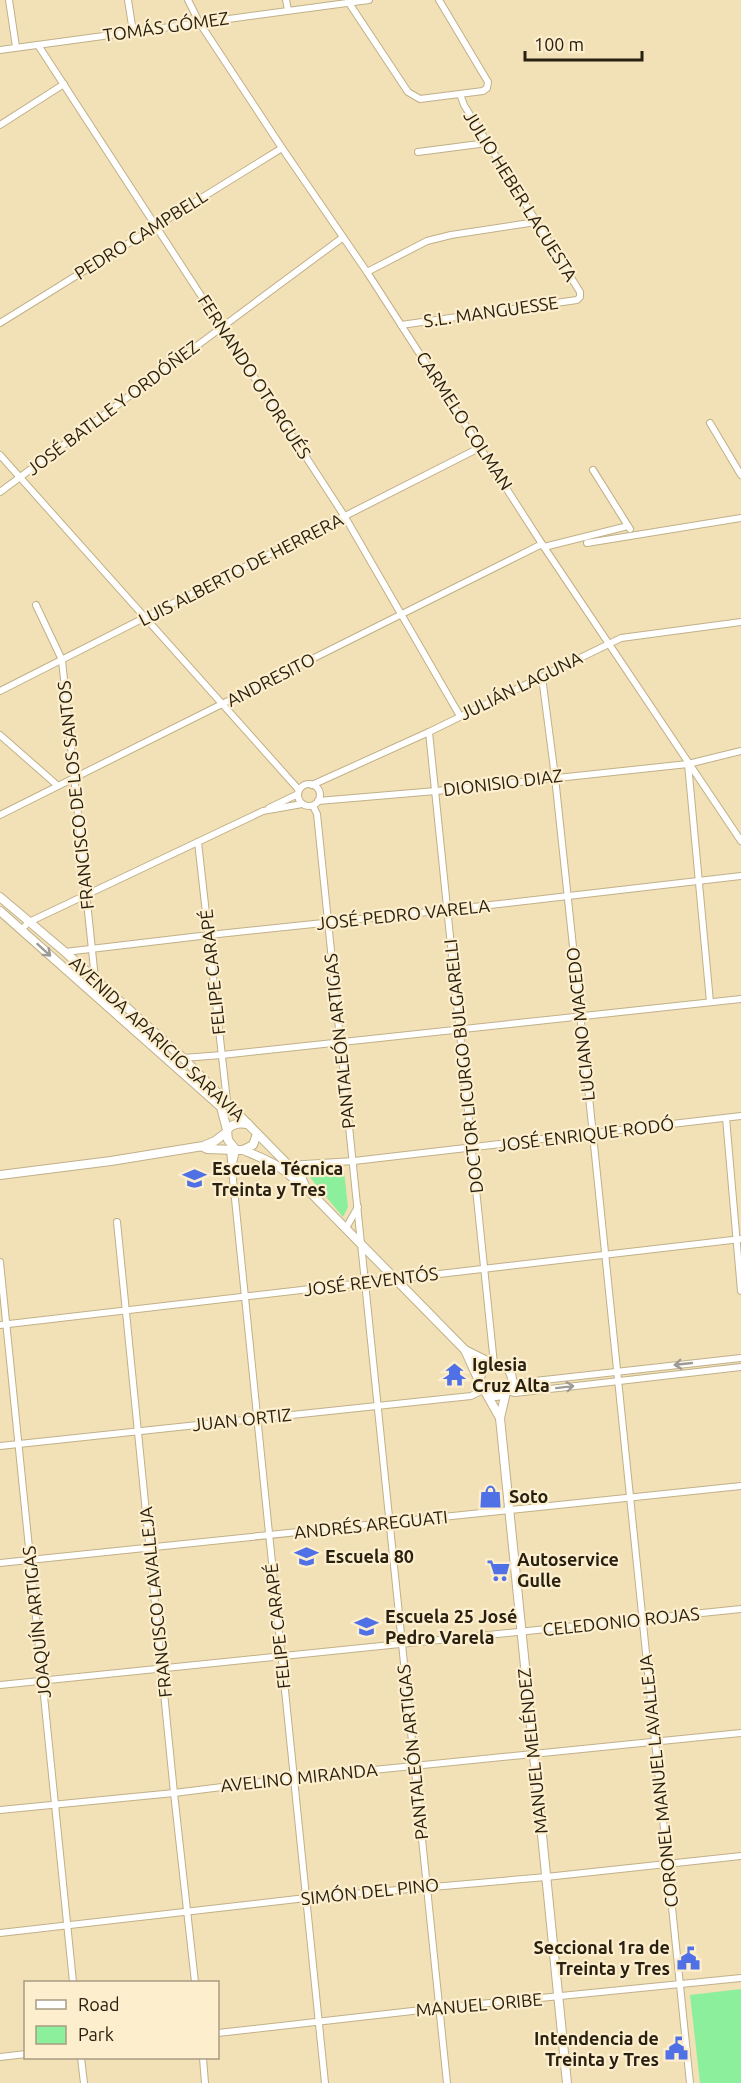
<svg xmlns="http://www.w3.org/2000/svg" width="741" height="2083" font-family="Ubuntu,sans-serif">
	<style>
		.park { fill: #8cef9c }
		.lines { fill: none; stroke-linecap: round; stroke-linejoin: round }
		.street-casing { stroke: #c1b088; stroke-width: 8 }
		.secondary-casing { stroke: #c1b088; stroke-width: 10 }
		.street { stroke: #fff; stroke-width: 6 }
		.secondary { stroke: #fff; stroke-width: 8 }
		.oneway { stroke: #9e9b94 }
		.labels { text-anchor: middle; stroke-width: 4.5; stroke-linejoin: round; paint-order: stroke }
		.street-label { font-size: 18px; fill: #282111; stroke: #fdeecd }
		.poi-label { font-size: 18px; font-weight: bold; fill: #282111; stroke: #fdeecd; text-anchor: start }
	</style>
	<rect width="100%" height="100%" fill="#f2e1b7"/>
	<g class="park">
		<path d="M344,1171L348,1207L343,1217L308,1175Z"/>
		<path d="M741,1989V2083H700L690,1995Z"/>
	</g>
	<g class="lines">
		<defs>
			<g id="street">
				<path d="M9,0L16,47"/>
				<path d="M128,0L133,32"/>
				<path d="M188,0L199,22L282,148L367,272L544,547L741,841"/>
				<path d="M286,0L288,10"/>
				<path d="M349,3L408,92L420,99L483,91L487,88L488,82L439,0"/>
				<path d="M38,45L345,517L460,716"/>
				<path d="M0,50L369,0"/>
				<path d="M0,125L64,84"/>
				<path d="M418,152L487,143"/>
				<path d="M367,272L427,241L451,235L536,222"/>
				<path d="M0,323L282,148"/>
				<path d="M401,325L577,300L580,297V292L464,105L460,94"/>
				<path d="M710,423L741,475"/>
				<path d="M0,455L299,790"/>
				<path d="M593,470L630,529"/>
				<path d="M0,492L342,238"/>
				<path d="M587,543L741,518"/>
				<path d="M544,547L628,526"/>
				<path d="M36,605L62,660L95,979L87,989"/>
				<path d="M542,677L555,777L593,1135L690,2083"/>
				<path d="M0,691L481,447"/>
				<path d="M429,732L494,1364"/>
				<path d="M0,735L57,785"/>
				<path d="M688,764L710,1002"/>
				<circle cx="309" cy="795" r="11"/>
				<path d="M312,785L429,732L621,638L741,622"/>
				<path d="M318,801L436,791L688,764L741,751"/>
				<path d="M313,806L317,814L447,2083"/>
				<path d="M269,808L298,794"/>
				<path d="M0,815L542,544"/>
				<path d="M198,842L227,1101"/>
				<path d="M21,930L29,922L263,811L302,804"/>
				<path d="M65,952L209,935L447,910L741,876"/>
				<path d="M183,1058L222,1055L741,999"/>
				<path d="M726,1118L741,1291"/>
				<path d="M230,1150L325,2083"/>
				<path d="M288,1165L354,1161L741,1116"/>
				<path d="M232,1168L236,1150"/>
				<path d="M117,1222L174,1793L195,1982"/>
				<path d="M346,1228L358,1207"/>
				<path d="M0,1262L73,1982"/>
				<path d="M0,1325L741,1239"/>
				<path d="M511,1382L517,1383L741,1358"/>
				<path d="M507,1391L515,1393L741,1367"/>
				<path d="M0,1446L471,1396L483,1390"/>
				<path d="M0,1563L741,1486"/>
				<path d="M0,1685L741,1609"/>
				<path d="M0,1810L174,1793L294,1778L741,1733"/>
				<path d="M0,1933L306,1898L546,1877L741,1856"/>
				<path d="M218,2033L439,2008L741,1978"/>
				<path d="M0,2057L26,2054"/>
				<path d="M81,2058L84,2083"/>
				<path d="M203,2058L205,2083"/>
			</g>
			<g id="secondary">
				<path d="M0,897L65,952L183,1058L302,1179L306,1188"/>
				<path d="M0,911L221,1107L227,1130"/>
				<path d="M248,1124C238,1123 233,1123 227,1130L228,1140L236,1150H243L253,1145L257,1134"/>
				<path d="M203,1147L207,1149L236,1150"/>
				<path d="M243,1150C255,1155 268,1160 279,1167C289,1173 296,1182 306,1188L465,1350L493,1364"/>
				<path d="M0,1175L111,1161L203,1146L215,1141L227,1132"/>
				<path d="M465,1350L480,1383"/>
				<circle cx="496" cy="1380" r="16"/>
				<path d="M506,1392L500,1418L567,2083"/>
				<path d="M486,1393L500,1418"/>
			</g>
		</defs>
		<use href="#street" class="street-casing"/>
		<use href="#secondary" class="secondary-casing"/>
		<use href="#street" class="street"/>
		<use href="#secondary" class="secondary"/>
	</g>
	<defs><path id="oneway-shaft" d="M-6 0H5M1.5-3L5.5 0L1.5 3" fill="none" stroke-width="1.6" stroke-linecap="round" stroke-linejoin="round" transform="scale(1.5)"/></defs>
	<g class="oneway">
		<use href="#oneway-shaft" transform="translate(44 950) rotate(42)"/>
		<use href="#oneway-shaft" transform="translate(683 1364) rotate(174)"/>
		<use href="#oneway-shaft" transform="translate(565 1387) rotate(-7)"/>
	</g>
	<defs>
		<symbol id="school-bare" viewBox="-9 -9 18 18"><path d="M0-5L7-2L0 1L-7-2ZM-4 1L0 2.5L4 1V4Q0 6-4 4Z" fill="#4f71e5" stroke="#fdeecd" stroke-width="2.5" paint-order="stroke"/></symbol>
		<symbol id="temple-bare" viewBox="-9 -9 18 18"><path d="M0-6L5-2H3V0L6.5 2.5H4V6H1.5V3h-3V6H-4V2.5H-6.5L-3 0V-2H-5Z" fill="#4f71e5" stroke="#fdeecd" stroke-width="2.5" paint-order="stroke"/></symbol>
		<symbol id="shop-bare" viewBox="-9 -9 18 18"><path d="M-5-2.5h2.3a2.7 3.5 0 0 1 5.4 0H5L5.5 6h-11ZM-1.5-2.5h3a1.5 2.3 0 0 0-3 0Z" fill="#4f71e5" stroke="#fdeecd" stroke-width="2.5" paint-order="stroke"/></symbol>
		<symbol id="supermarket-bare" viewBox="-9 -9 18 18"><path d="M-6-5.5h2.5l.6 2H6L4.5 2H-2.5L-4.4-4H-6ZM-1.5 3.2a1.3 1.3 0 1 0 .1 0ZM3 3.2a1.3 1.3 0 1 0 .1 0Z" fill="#4f71e5" stroke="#fdeecd" stroke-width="2.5" paint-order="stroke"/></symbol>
		<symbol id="civic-bare" viewBox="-9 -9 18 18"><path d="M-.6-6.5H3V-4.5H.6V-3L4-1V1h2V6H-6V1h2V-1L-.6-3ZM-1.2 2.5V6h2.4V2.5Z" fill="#4f71e5" stroke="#fdeecd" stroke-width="2.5" paint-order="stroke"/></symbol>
	</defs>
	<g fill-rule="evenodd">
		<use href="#school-bare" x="178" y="1162" width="33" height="33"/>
		<use href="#temple-bare" x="438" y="1358" width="33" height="33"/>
		<use href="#shop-bare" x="474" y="1480" width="33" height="33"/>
		<use href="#school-bare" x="290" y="1540" width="33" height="33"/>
		<use href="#supermarket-bare" x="482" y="1554" width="33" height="33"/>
		<use href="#school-bare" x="350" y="1610" width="33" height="33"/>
		<use href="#civic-bare" x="672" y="1942" width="33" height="33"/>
		<use href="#civic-bare" x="660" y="2032" width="33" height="33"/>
	</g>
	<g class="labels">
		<g class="street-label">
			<text transform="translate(166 27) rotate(-8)" y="6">TOMÁS GÓMEZ</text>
			<text transform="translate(520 196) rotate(58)" y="6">JULIO HEBER LACUESTA</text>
			<text transform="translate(141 235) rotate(-32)" y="6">PEDRO CAMPBELL</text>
			<text transform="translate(491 312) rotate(-8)" y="6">S.L. MANGUESSE</text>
			<text transform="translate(254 377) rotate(57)" y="6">FERNANDO OTORGUÉS</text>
			<text transform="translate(113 408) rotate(-37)" y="6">JOSÉ BATLLE Y ORDÓÑEZ</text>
			<text transform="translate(464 421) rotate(57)" y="6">CARMELO COLMAN</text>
			<text transform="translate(241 570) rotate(-27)" y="6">LUIS ALBERTO DE HERRERA</text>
			<text transform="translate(271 680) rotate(-27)" y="6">ANDRESITO</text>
			<text transform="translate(521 686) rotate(-26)" y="6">JULIÁN LAGUNA</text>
			<text transform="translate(503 783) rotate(-7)" y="6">DIONISIO DIAZ</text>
			<text transform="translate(76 795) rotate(-96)" y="6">FRANCISCO DE LOS SANTOS</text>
			<text transform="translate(403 915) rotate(-6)" y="6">JOSÉ PEDRO VARELA</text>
			<text transform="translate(213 972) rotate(-96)" y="6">FELIPE CARAPÉ</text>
			<text transform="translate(581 1024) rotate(-96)" y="6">LUCIANO MACEDO</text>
			<text transform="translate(157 1039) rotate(43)" y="6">AVENIDA APARICIO SARAVIA</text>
			<text transform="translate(340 1041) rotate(-96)" y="6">PANTALEÓN ARTIGAS</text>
			<text transform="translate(464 1066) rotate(-96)" y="6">DOCTOR LICURGO BULGARELLI</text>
			<text transform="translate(586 1135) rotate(-7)" y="6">JOSÉ ENRIQUE RODÓ</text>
			<text transform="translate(371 1282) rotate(-7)" y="6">JOSÉ REVENTÓS</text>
			<text transform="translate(242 1420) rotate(-6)" y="6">JUAN ORTIZ</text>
			<text transform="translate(371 1525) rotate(-6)" y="6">ANDRÉS AREGUATI</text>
			<text transform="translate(156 1602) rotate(-96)" y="6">FRANCISCO LAVALLEJA</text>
			<text transform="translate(37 1622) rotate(-96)" y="6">JOAQUÍN ARTIGAS</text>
			<text transform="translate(621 1622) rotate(-6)" y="6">CELEDONIO ROJAS</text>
			<text transform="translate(278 1626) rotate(-96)" y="6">FELIPE CARAPÉ</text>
			<text transform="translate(533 1751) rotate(-96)" y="6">MANUEL MELÉNDEZ</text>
			<text transform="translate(413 1752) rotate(-96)" y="6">PANTALEÓN ARTIGAS</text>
			<text transform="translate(299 1778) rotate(-6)" y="6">AVELINO MIRANDA</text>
			<text transform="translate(659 1781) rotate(-96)" y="6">CORONEL MANUEL LAVALLEJA</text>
			<text transform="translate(370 1892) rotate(-6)" y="6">SIMÓN DEL PINO</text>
			<text transform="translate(479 2005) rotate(-5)" y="6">MANUEL ORIBE</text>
		</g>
		<g class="poi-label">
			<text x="212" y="1175">Escuela Técnica<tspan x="212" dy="21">Treinta y Tres</tspan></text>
			<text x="472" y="1371">Iglesia<tspan x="472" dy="21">Cruz Alta</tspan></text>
			<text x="509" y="1503">Soto</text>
			<text x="325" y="1563">Escuela 80</text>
			<text x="517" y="1566">Autoservice<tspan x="517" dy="21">Gulle</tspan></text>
			<text x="385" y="1623">Escuela 25 José<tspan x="385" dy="21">Pedro Varela</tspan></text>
			<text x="670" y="1954" text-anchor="end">Seccional 1ra de<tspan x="670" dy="21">Treinta y Tres</tspan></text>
			<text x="659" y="2045" text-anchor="end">Intendencia de<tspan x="659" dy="21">Treinta y Tres</tspan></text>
		</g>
	</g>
	<rect x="24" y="1981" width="195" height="78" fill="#fdeecd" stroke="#a89c82" stroke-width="1.5"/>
	<rect x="36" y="2000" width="30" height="9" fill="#ffffff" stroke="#a89c82" stroke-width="1.5"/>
	<text x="78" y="2011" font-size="18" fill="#282111">Road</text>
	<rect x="36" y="2026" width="30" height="18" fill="#8cef9c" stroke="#a89c82" stroke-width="1.5"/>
	<text x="78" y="2041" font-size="18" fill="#282111">Park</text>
	<path d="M525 51v9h117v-9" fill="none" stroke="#282111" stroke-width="3"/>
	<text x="534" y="51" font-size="18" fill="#282111" stroke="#fdeecd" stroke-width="4.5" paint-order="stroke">100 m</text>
</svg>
